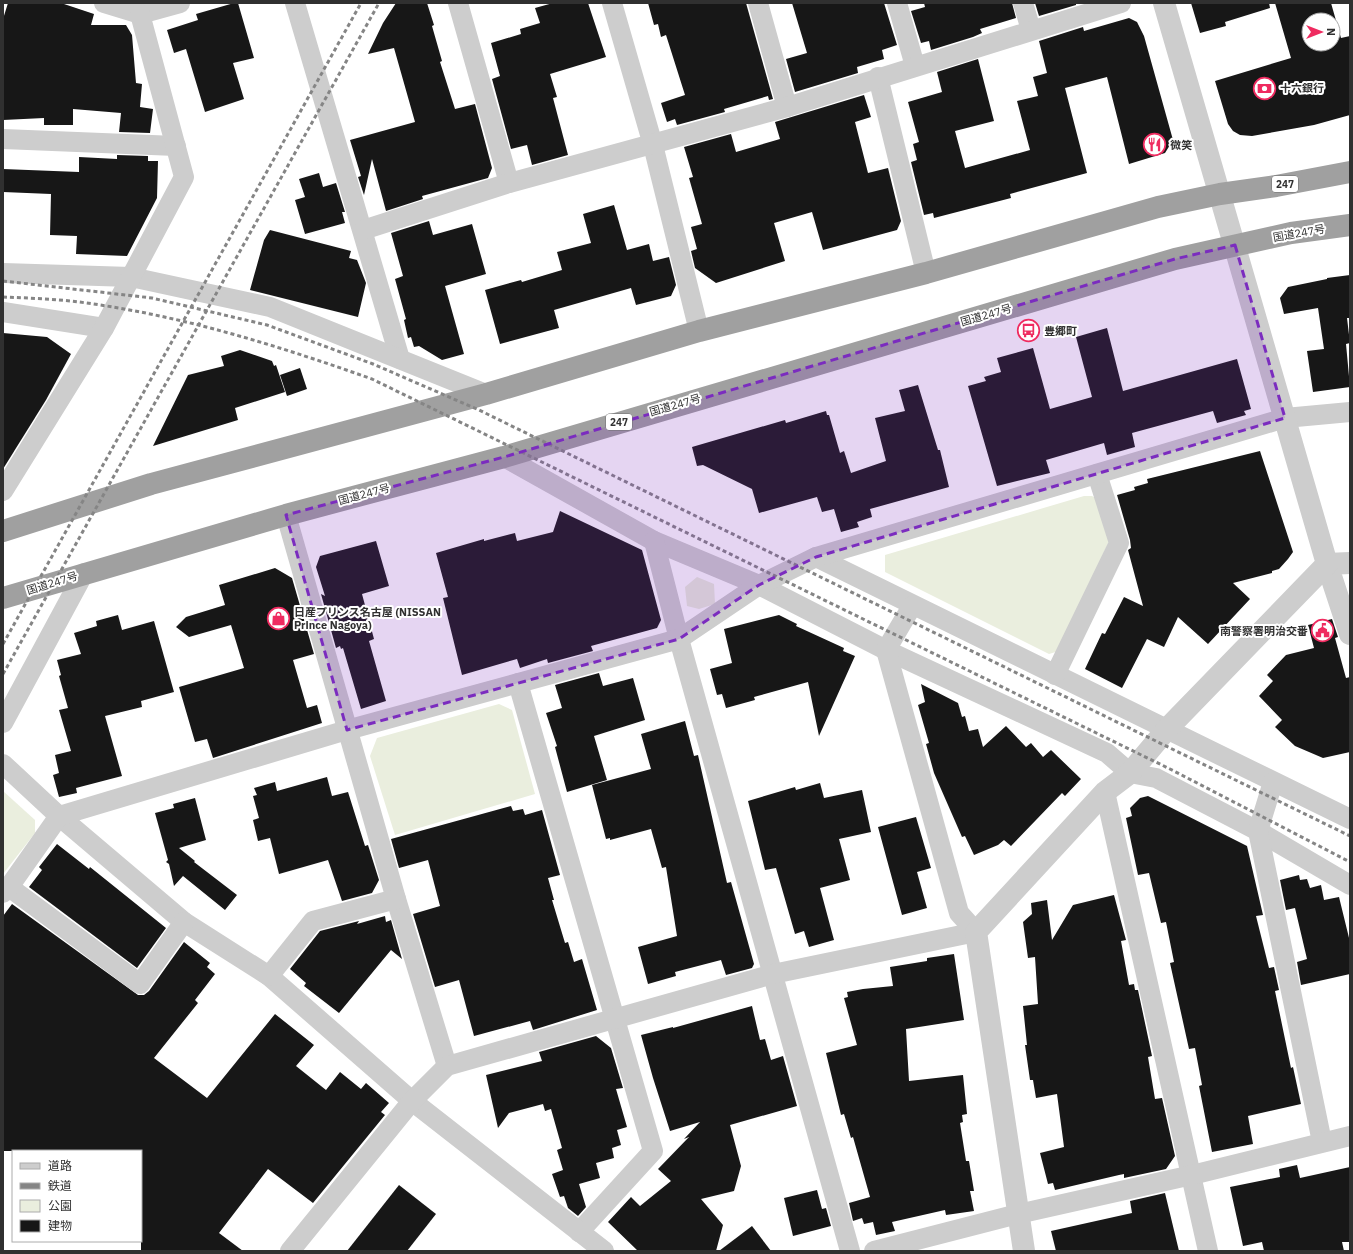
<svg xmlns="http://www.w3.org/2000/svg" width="1353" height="1254" font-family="'IBM Plex Sans','Noto Sans JP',sans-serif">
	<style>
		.green { fill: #eaeede }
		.building { fill: #171717; fill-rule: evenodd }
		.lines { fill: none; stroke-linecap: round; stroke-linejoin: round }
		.minor { stroke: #cdcdcd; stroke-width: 20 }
		.tertiary { stroke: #cdcdcd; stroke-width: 22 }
		.trunk { stroke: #a0a0a0; stroke-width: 22 }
		.rail { stroke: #858585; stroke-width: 3; stroke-dasharray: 4 3; stroke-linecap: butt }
		.marked { fill: #7b2cbf; fill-opacity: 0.2; stroke: #7b2cbf; stroke-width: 3; stroke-dasharray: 8 5; stroke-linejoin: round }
		.labels { text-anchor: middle; stroke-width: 4; stroke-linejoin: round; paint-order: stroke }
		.shield { fill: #fff; stroke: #6e6e6e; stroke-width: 1 }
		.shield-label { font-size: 10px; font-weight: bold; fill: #303030 }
		.poi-label { font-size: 11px; font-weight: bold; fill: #303030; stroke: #fff; text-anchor: start }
		.street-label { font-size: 11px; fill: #303030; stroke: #fff }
	</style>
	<rect width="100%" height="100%" fill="#fff"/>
	<g class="green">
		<path d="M1084,496H1092L1100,501L1109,541L1059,651L1049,654L885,572V555Z"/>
		<path d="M697,577L714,584L715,604L699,609L687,606L685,587Z"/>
		<path d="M499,704L512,710L535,794L395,835L370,756L377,738Z"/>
		<path d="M3,791L35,820V833L3,874Z"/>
	</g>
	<g class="building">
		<path d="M8,3H61L94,14L91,25H126L132,35L136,83L142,84L140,107L153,109L150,133L119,132L121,113L73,109V125H44V118L3,120V19Z"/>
		<path d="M234,3H238L254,58L233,63L244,99L205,112L186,49L174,53L167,30L198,20L196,14Z"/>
		<path d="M396,3H427L434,25L432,26L442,61L440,62L455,109L475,104L492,168L488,178L422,196L423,199L386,211L372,159L364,195L358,177L361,176L350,140L415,122L394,48L368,54L383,23Z"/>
		<path d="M553,3H588L606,57L550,74L557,97L553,98L568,155L532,165L527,145L511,149L492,79L500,76L491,43L521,34L520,29L540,23L535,8Z"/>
		<path d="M648,3H746L773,99L769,100L768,96L724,109L725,112L677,125L675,119L667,122L661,103L685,95L666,35L661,37L658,24L654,25Z"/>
		<path d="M792,3H884L897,45L882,50L884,59L857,67L858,73L795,92L786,59L807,53Z"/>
		<path d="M924,3H1012L1016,18L980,29L982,33L973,37L931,50L929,41L921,43L911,11L925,7Z"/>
		<path d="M1035,3H1076V5L1039,16Z"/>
		<path d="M1191,3H1269L1270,8L1225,22L1226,26L1200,33Z"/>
		<path d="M1275,3H1331L1341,38L1350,36V115L1314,125L1252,136L1240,135L1233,131L1228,124L1215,81L1291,58ZM1309,20H1333V44H1309Z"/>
		<path d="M1129,18L1137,22L1144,36L1173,140L1165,153L1129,164L1107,77L1065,88L1087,173L1010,194L1011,198L934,218L933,213L924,215L911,162L917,160L913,144L919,142L908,102L942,92L937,72L978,59L994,121L955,131L965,168L1030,150L1017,101L1038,96L1033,77L1047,73L1039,41L1083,27L1084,31Z"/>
		<path d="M864,95L871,117L855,122L868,173L888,168L901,221L897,230L823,250L812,212L774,223L785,261L716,283L695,268L691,251L697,249L691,227L702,224L689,178L693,177L684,147L731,134L736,152L780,139L775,122Z"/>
		<path d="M117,155L148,156V161H158L157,198L127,256L76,254L77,236L50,235L51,194L3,192V169L79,172V157L117,159Z"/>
		<path d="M319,173L323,187L336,183L345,212H342L345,223L305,234L295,200L305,197L299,179Z"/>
		<path d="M614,205L627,250L649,244L653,261L669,257L676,285L671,296L636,305L631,288L554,310L559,328L500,344L485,290L521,280L522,282L562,270L557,252L591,243L583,214Z"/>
		<path d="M429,221L433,235L472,224L486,274L445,286L464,354L442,360L419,346L414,347L411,337L408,338L404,320L406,319L395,279L403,276L391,233Z"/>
		<path d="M270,230L351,251L349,258L357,260L366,283L358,317L250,290L264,240Z"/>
		<path d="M1350,275V318H1347L1350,343L1346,344L1350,387L1313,392L1307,351L1324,349L1318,308L1284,314L1280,298L1288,287L1327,279V278Z"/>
		<path d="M1107,328L1123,391L1237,359L1251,409L1244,411L1246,415L1217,423L1213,411L1132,433L1135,447L1107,455L1104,443L1046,460L1050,473L997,486L968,386L986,381L984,377L1001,372L997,358L1033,348L1050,409L1092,397L1076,337Z"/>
		<path d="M3,333L47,337L71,354L46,400L3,469Z"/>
		<path d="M240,350L272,361L274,366L276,365L285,392L235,408L238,420L153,446L188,375L224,366L221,356Z"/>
		<path d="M300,368L307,389L287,396L280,375Z"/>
		<path d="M918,385L938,450H940L949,487L870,509L872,517L857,522L859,527L841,532L834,509L822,512L817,497L759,513L752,489L703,465L697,466L692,447L785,420L786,423L826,411L827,415H829L840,453L844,451L851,473L886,461L875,418L905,411L899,390Z"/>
		<path d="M1260,451L1293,552L1288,559L1279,569L1272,571V573L1233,583L1250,599L1208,644L1178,617L1164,647L1147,639L1122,688L1085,669L1102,633L1105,634L1124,597L1143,606L1128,550L1131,548L1130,540L1117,495L1135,490L1134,487L1148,483L1147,479Z"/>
		<path d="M560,511L642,550L661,620L657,628L591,646L593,651L548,663L547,659L520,668L517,659L462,675L443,598L448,597L436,553L484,539V541L515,533L517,541L553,532Z"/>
		<path d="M376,541L389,586L362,594L374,639L369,641L386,701L361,709L343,648L341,649L340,646L336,648L321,594L325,596L316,567L320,556Z"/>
		<path d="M275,568L292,578L314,654L293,660L307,708L317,705L322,723L213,758L207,739L195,742L179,687L244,668L231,625L189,637L176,627L186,617L225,605L219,585Z"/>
		<path d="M118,615L122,630L154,621L174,692L141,701L142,707L105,716L122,776L76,788L77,793L59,797L53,775L59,773L55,755L71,751L59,710L68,708L59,676L61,675L57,660L81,654L74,633L97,626L96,621Z"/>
		<path d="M779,615L797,624L796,626L844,648L843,651L855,656L819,736L808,682L754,697L755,700L726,708L722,694L717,695L710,669L732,663L724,629Z"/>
		<path d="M1332,619L1338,637L1335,638L1346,678L1350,677V752L1323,758L1295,746L1275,727L1282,720L1259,696L1273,681L1267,675L1286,655L1314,648L1308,625Z"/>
		<path d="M599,673L603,686L633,678L645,720L594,736L607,780L567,792L555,747L557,746L546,713L562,708L555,685Z"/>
		<path d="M921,684L958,703L962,717L965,716L969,731L978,729L983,747L1006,726L1026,747L1031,743L1043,757L1051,750L1081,779L1065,796L1062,793L1011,846L1004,840L998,845L974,855L965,836L962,837L934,773L926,744L929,743L918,705L925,702Z"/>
		<path d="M685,721L694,756L698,755L727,883L731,882L754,964L752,968L726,975L721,960L675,972L676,976L648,984L638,947L677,936L666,867L662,868L651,829L610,840V838L606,839L592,785L651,769L641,734Z"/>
		<path d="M327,777L332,796L348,792L365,846L368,845L379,880L372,893L342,901L328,860L279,874L270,838L258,841L253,820L259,818L253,796L257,795L254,788L275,782L277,791Z"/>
		<path d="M820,783L824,798L862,790L871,832L839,839L850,880L820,888L834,940L809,947L804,931L795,934L776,868L765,870L748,801L795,787L796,790Z"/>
		<path d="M1148,796L1247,846L1263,915L1256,916L1269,968L1274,967L1279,990L1275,991L1291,1068L1293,1067L1301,1104L1248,1116L1253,1144L1212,1152L1199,1086L1202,1085L1195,1048L1189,1049L1170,963L1174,962L1166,922L1161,923L1149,873L1138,875L1126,818L1132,816L1130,808L1140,798Z"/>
		<path d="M195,798L206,840L179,848L195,861L194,862L237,895L225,910L183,876L174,886L169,864L166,862L168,860L155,813L174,808L173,804Z"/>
		<path d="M511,806L513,811L523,809L525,815L542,810L560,875L548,878L554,900H552L565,943L568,942L574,962L582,959L597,1010L533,1030L530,1021L474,1036L459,980L435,987L413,914L440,906L428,860L399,868L391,839Z"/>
		<path d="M916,817L931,868L917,872L927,908L902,915L878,827Z"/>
		<path d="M57,844L89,869L90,867L166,928L137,968L29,887L42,870L39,867Z"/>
		<path d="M1299,875L1300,880L1307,879L1310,888L1321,885L1324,900L1339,897L1350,942V974L1301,985L1297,962L1307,959L1295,908L1286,910L1280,880Z"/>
		<path d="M1114,895L1126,940L1121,941L1129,985L1134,984L1135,990H1138L1152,1056L1148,1057L1155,1099L1162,1098L1175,1156L1166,1169L1124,1178V1174L1119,1175L1055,1190L1053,1183L1048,1184L1040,1153L1064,1147L1057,1094L1036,1098L1033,1080H1030L1025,1045H1027L1023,1006L1038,1004L1035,957L1028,958L1023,922L1032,914L1031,903L1047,900L1052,940L1073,905Z"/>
		<path d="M12,904L138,995H144L149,991L184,942L210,963L207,967L215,974L195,1000L198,1003L154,1058L207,1098L275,1014L314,1045L296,1066L326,1090L340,1072L361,1089L366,1083L389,1103L381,1112L385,1115L313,1203L268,1169L219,1233L243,1251H141V1151H3V916Z"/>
		<path d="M385,916L386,922L391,920L402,959L391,950L339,1013L304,986L306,983L290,969L320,931L359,921L357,924Z"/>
		<path d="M954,954L964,1020L906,1029L909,1081L963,1075L967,1114L962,1115L963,1122L960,1123L966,1161H969L974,1191H970L974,1211L946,1215L945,1210L892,1222L895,1231L876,1235L873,1222L864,1224L862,1218L853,1221L849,1203L870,1197L853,1137L851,1138L844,1114L841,1115L826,1053L857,1045L844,998L848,997L847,992L863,989L893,986L890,967L927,961V958Z"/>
		<path d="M752,1006L760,1040L765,1039L771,1060L783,1056L797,1106L730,1125L741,1166L734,1191L701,1199L723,1225L716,1251H638L608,1222L631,1197L640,1206L671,1181L658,1169L689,1137L684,1139L700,1122L670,1131L653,1078L641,1035L673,1027V1028Z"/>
		<path d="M596,1036L611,1048L623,1088L616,1089L627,1127L617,1130L621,1145L612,1148L614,1158L596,1163L600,1178L579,1184L586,1207L578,1216L568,1208L564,1196L560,1197L552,1174L563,1170L557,1150L562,1148L551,1109L545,1111L543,1104L509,1113L498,1128L486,1075L542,1061L539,1052Z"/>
		<path d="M1297,1165L1300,1178L1350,1167V1242H1342L1344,1251H1264L1262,1242L1243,1246L1230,1187L1280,1177L1279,1169Z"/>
		<path d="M399,1185L436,1214L407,1251H347Z"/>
		<path d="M817,1190L822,1209L826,1208L831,1226L793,1236L784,1198Z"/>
		<path d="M1165,1193L1179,1251H1056L1051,1231L1132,1213L1130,1201Z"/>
		<path d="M752,1226L771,1251H719Z"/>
	</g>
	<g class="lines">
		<g class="minor">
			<path d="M104,3L140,14L180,3"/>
			<path d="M295,3L400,359"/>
			<path d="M458,3L509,183"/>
			<path d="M612,3L653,145L699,331"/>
			<path d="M758,3L787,107"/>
			<path d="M897,3L915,66"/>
			<path d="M1023,3L1031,30"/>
			<path d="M878,77L926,273"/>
			<path d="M3,139L176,146"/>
			<path d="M363,230L509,183L787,107L1121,3"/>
			<path d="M3,273L131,277L270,307L486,394"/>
			<path d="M3,312L104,328"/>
			<path d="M504,457L654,541L759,585L886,650L1107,753L1130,773L1156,778L1258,831L1350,885"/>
			<path d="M3,491L104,328L184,177L140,14"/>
			<path d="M286,515L396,899L447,1066"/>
			<path d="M654,541L679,639L850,1251"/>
			<path d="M816,557L1350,819"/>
			<path d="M912,606L886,650L959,913L976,932"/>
			<path d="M1055,675L1119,543L1097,474"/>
			<path d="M518,683L653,1151L579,1232"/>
			<path d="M3,723L84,573"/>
			<path d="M3,764L59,816L184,922L269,976L412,1101L604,1251"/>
			<path d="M1273,782L1258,831L1322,1142"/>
			<path d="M1105,792L1208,1251"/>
			<path d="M9,887L140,984L184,922"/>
			<path d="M3,893L9,887L59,816L347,730L679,639L759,585L816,557L1285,418L1350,412"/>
			<path d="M269,976L313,921L396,899"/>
			<path d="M290,1251L412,1101L447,1066L773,974L976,932"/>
			<path d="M874,1251L1018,1214L1192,1175L1350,1136"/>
		</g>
		<g class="tertiary">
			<path d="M1350,563L1327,564L1350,634"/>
			<path d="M1024,1251L976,932L1105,792L1130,773L1167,729L1327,564L1164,3"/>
		</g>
		<g class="trunk">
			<path d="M3,531L151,484L486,394L699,331L926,273L1158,207L1220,194L1276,186L1350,172"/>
			<path d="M3,598L286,515L504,457L1175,259L1291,233L1350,225"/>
		</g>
		<g class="rail">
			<path d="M3,281L152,298L267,325L373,364L479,410L1350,836"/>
			<path d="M3,297C28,298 54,299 79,302C180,315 276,345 372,379L1170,769L1350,862"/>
			<path d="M3,644L361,3"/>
			<path d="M3,674L379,3"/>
		</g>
	</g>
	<path class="marked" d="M1235,245L1285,418L816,557L759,585L679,639L347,730L286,515L504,457L1175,259Z"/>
	<defs>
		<symbol id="bank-ring" viewBox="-11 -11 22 22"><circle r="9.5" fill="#fff" stroke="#ef2b60" stroke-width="1.5"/><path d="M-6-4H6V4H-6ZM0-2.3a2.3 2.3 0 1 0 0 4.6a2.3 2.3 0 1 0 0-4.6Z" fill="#ef2b60"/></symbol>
		<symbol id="restaurant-ring" viewBox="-11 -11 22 22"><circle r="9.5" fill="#fff" stroke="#ef2b60" stroke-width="1.5"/><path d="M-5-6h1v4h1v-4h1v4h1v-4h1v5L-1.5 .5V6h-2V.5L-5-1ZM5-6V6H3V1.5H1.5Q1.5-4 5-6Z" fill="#ef2b60"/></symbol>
		<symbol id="bus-ring" viewBox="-11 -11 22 22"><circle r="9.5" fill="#fff" stroke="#ef2b60" stroke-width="1.5"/><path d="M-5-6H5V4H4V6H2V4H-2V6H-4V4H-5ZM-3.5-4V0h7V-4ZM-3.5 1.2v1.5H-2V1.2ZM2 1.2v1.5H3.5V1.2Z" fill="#ef2b60"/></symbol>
		<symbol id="shop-ring" viewBox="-11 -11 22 22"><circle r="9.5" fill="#fff" stroke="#ef2b60" stroke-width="1.5"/><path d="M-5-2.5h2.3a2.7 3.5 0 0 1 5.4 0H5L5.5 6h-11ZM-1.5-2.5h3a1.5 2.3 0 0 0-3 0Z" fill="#ef2b60"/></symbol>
		<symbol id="civic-ring" viewBox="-11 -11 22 22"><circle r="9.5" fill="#fff" stroke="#ef2b60" stroke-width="1.5"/><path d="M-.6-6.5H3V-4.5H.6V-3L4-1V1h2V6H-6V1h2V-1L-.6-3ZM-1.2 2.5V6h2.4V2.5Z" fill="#ef2b60"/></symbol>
	</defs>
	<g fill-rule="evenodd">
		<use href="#bank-ring" x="1252" y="76" width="25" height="25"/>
		<use href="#restaurant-ring" x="1142" y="132" width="25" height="25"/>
		<use href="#bus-ring" x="1016" y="318" width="25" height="25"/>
		<use href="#shop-ring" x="266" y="606" width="25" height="25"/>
		<use href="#civic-ring" x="1310" y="618" width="25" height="25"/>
	</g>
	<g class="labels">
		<g class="shield">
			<rect x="1272" y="176" width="26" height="16" rx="3"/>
			<rect x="606" y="414" width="26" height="16" rx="3"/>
		</g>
		<g class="shield-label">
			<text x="1285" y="188">247</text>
			<text x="619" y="426">247</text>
		</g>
		<g class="poi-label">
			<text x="1280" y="92">十六銀行</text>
			<text x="1170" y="149">微笑</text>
			<text x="1044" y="335">豊郷町</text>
			<text x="294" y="616">日産プリンス名古屋 (NISSAN<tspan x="294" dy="13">Prince Nagoya)</tspan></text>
			<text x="1308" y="635" text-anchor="end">南警察署明治交番</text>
		</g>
		<g class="street-label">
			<text transform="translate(1299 233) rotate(-10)" y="4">国道247号</text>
			<text transform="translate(986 315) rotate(-16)" y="4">国道247号</text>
			<text transform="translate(675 405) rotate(-16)" y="4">国道247号</text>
			<text transform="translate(364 494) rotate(-15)" y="4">国道247号</text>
			<text transform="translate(52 583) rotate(-17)" y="4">国道247号</text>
		</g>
	</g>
	<rect width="1353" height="1254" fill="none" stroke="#303030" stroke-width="8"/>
	<rect x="12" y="1150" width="130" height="92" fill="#ffffff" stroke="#acacac"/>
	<rect x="20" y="1163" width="20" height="6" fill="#cdcdcd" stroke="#acacac"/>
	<text x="48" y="1170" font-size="12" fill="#303030">道路</text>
	<rect x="20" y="1183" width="20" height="6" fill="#858585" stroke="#acacac"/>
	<text x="48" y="1190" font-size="12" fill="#303030">鉄道</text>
	<rect x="20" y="1200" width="20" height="12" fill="#eaeede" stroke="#acacac"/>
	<text x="48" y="1210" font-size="12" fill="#303030">公園</text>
	<rect x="20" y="1220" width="20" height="12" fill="#171717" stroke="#acacac"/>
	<text x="48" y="1230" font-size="12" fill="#303030">建物</text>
	<g transform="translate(1321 32) rotate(90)"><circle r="19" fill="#ffffff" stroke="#acacac"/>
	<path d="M0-3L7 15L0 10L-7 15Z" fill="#ef2b60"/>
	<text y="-6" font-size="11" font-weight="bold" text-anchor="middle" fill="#303030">N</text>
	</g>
</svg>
